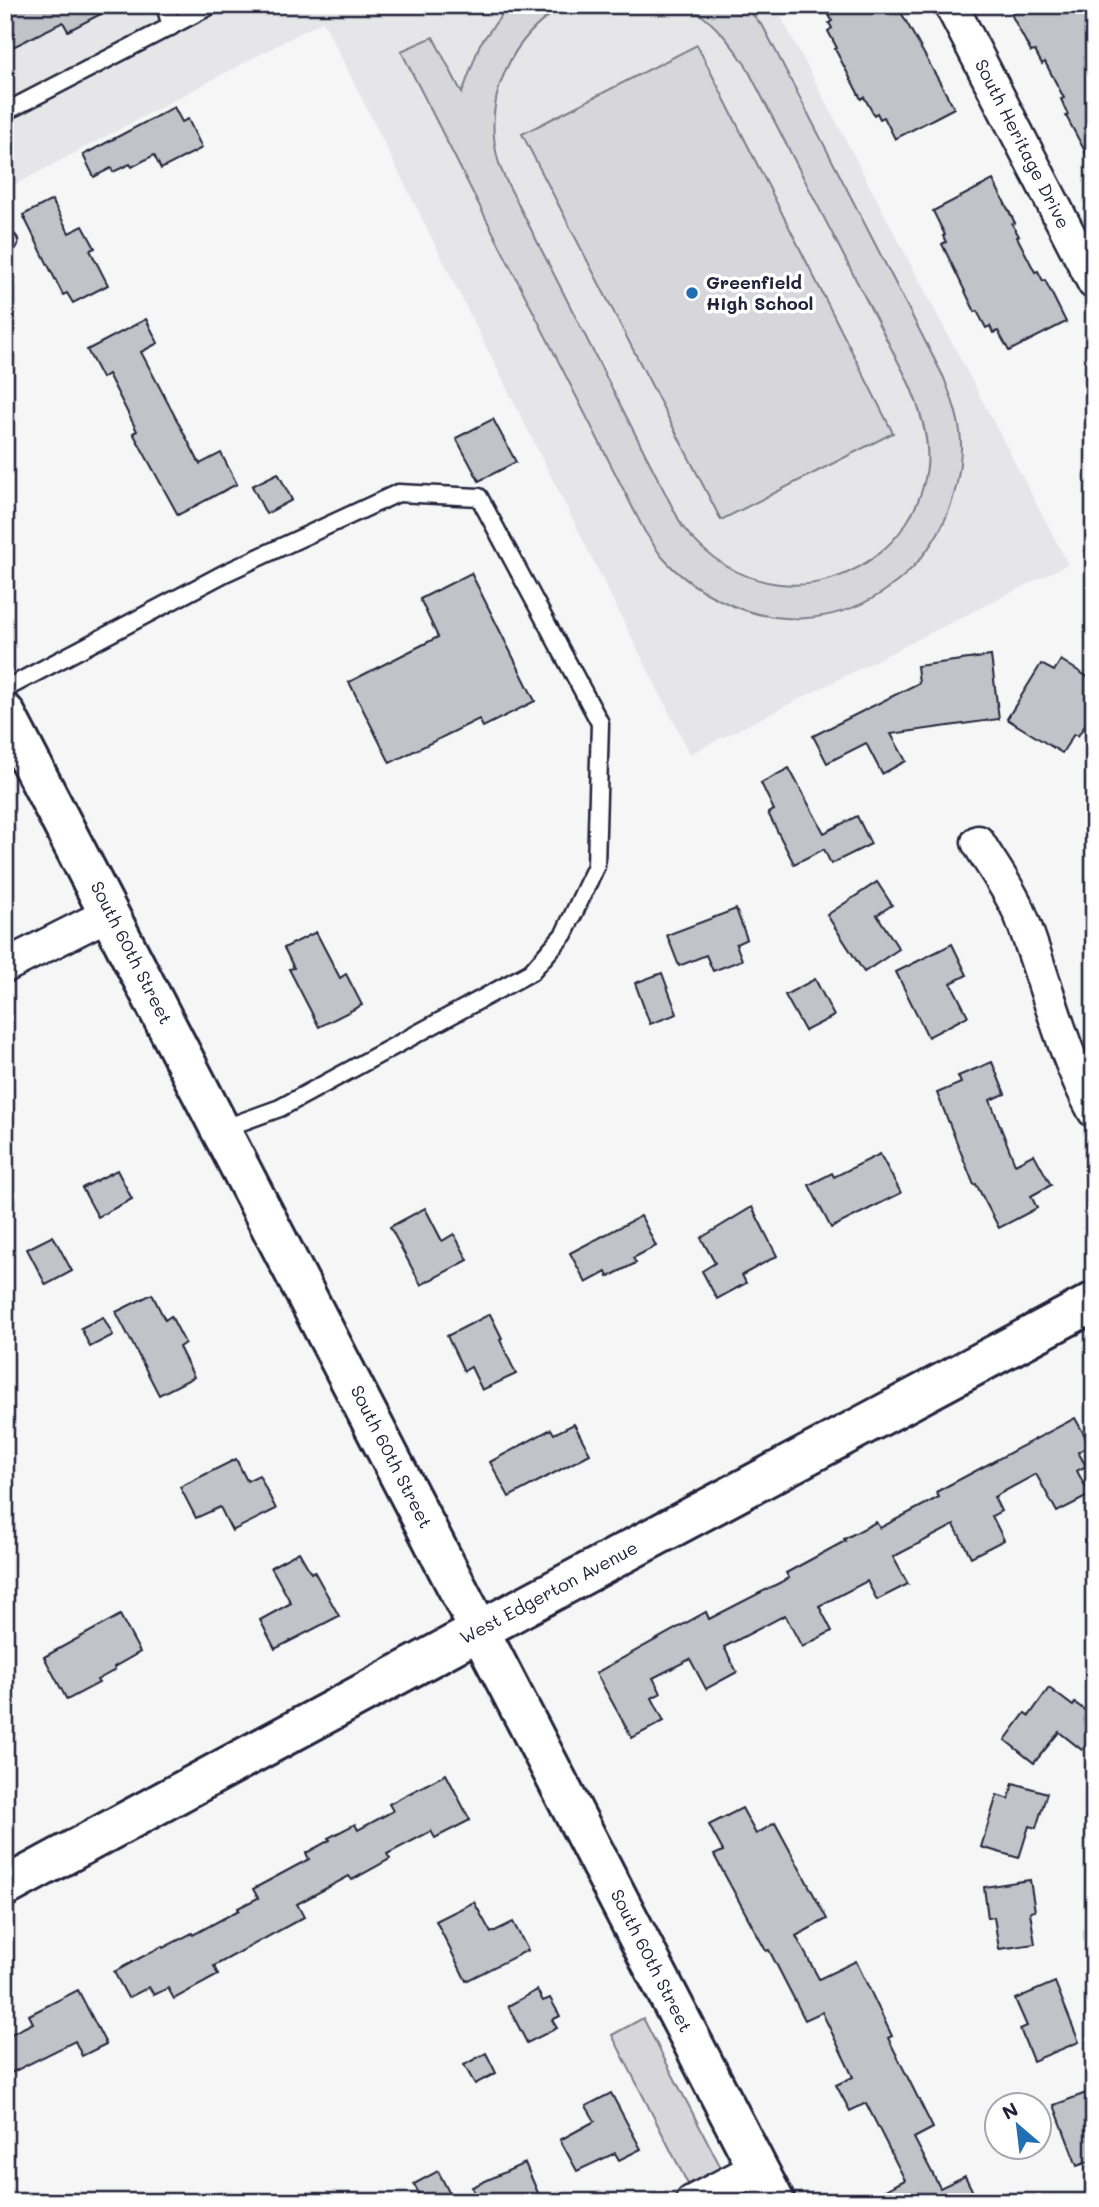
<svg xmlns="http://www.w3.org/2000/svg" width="1099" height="2207" font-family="Mali,sans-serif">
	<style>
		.built { fill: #e6e6e9 }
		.green { fill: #d7d7db; stroke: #7c7c8b; stroke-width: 2 }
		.building { fill: #c2c2c9; stroke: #22223b; stroke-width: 2 }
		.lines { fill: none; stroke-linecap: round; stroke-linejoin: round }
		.service-casing { stroke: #22223b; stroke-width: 21 }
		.minor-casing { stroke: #22223b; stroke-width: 37 }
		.tertiary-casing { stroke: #22223b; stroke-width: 44 }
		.service { stroke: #fff; stroke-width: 16 }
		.minor { stroke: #fff; stroke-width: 32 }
		.tertiary { stroke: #fff; stroke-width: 38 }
		.poi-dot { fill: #1f6fb2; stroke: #fff; stroke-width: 2.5 }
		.labels { text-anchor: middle; stroke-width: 7; stroke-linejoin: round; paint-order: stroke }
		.street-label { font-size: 18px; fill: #22223b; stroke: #fff }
		.poi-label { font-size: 18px; font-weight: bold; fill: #22223b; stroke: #fff; text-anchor: start }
	</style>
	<rect width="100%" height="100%" fill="#f6f6f7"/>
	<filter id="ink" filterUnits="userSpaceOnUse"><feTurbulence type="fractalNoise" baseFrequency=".0143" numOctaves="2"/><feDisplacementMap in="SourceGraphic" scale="14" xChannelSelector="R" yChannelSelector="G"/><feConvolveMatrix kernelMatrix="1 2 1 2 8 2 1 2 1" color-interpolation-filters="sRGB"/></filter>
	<g filter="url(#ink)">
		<path class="built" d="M5,5H775L1068,564L690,754L323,21L5,190Z"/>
		<g class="green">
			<path d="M509,5H566C511,35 482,98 498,160C501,172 507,183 513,194L682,526C733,593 819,605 883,550C907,529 923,499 927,467C930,437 919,406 907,379L745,64C728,39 712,20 686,5H745L764,28L944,378C953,401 962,426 961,450C957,575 832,658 718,599C698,589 678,575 663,558C656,550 651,540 645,532L401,51L433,37L462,93L480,44Z"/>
			<path d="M697,45L893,433L721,520L522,134Z"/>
			<path d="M643,2018L739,2202H697L612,2035Z"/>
		</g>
		<g class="building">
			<path d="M5,5H118L68,31L63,22L5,51Z"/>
			<path d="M824,5H897L954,108L895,139L884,117L880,119L877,113L874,115L864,97L861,99L835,49L837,48L828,31L832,28L829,23L832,21Z"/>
			<path d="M1028,5H1094V168L1066,116L1068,115L1061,99L1064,98L1045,62L1042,64L1035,51L1031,52L1011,14Z"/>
			<path d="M174,107L182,122L188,119L202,148L161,169L154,155L132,167L130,164L113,172L111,168L94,177L83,155Z"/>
			<path d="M993,180L1015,223L1012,224L1019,236L1017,237L1035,272L1038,271L1043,281L1045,280L1066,322L1009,351L998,331L993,333L990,326L986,328L977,311L975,312L942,244L946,242L943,236L945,235L933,211Z"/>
			<path d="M52,200L69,233L83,226L95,248L90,250L108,285L73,303L67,293L63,295L23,215Z"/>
			<path d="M146,319L158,343L141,352L200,464L221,453L237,484L178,515L133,433L137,431L108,374L102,378L87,350Z"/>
			<path d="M493,419L516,462L479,481L456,438Z"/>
			<path d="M278,473L292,500L266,514L252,486Z"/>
			<path d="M471,573L535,701L483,727L479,719L390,763L349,682L438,637L420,599Z"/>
			<path d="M991,656L999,719L891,734L906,761L882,774L866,743L827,763L813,736L919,683L917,666Z"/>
			<path d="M1061,660L1094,681V711L1078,736L1074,734L1062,753L1007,719L1041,664L1054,671Z"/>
			<path d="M789,768L824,833L857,816L871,844L831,864L824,849L794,864L768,813L774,810L761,783Z"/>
			<path d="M877,882L892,905L877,915L899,949L864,972L827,915Z"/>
			<path d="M736,909L747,939L736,944L742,960L713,971L706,955L679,966L667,935Z"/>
			<path d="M316,932L340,978L346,974L362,1005L319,1027L289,969L294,968L284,948Z"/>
			<path d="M952,944L967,975L951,983L968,1016L928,1037L896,972Z"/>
			<path d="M662,973L677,1014L650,1024L635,983Z"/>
			<path d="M815,979L834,1016L805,1031L785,995Z"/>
			<path d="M992,1062L1005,1094L990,1100L1015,1164L1034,1154L1051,1185L1031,1196L1037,1208L999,1228L976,1184L974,1185L937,1093L961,1083L958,1076Z"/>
			<path d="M880,1154L901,1193L831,1228L809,1185L832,1173L834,1177Z"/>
			<path d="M117,1170L132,1199L98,1217L82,1188Z"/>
			<path d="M752,1207L777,1256L742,1275L746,1283L717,1299L702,1271L715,1263L701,1238Z"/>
			<path d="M425,1208L442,1241L454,1234L468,1260L421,1285L390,1227Z"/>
			<path d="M641,1216L656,1246L633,1258L636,1263L608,1277L606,1272L586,1283L570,1253Z"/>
			<path d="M53,1236L72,1271L46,1285L27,1249Z"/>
			<path d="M152,1294L165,1320L171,1316L185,1343L179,1347L194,1377L159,1395L116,1312Z"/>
			<path d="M490,1314L502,1338L500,1340L516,1374L482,1390L471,1367L464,1371L447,1336Z"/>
			<path d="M103,1317L113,1335L90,1347L81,1328Z"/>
			<path d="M1075,1418L1090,1445L1078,1452L1086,1466L1077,1471L1090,1495L1057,1512L1036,1474L994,1497L1001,1511L992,1516L1004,1540L971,1557L954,1525L893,1557L908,1584L877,1600L867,1581L819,1606L832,1631L802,1647L785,1615L724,1647L737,1672L706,1689L690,1659L653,1678L661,1693L652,1698L664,1721L632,1738L596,1673L706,1612L709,1619L789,1578L786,1573L845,1541L844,1539L876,1522L880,1528L939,1497L936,1492Z"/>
			<path d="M574,1424L590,1454L509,1497L490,1462L551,1429L554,1434Z"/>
			<path d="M236,1459L247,1481L259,1475L276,1509L232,1531L220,1507L196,1518L180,1487Z"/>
			<path d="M299,1552L311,1573L314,1571L339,1616L275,1649L260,1620L291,1603L271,1567Z"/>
			<path d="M120,1615L140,1652L114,1667L115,1670L97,1680L99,1683L67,1700L44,1657Z"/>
			<path d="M1049,1688L1073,1706L1075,1703L1094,1717V1735L1082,1750L1059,1732L1034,1763L1005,1740L1025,1713L1029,1716Z"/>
			<path d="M446,1774L470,1820L435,1838L431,1831L387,1854L390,1859L352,1880L349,1876L297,1904L304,1917L214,1966L218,1975L174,1999L168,1988L154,1995L149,1987L128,1998L114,1972L162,1946L163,1948L192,1933L193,1935L239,1910L238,1908L258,1898L253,1889L309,1859L306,1853L330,1840L328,1838L355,1824L358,1830L393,1811L389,1804Z"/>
			<path d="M1013,1783L1047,1793L1036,1828L1029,1826L1019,1858L981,1847L997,1795L1009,1799Z"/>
			<path d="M742,1808L756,1834L775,1823L827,1919L796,1936L819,1979L856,1961L892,2036L888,2038L933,2128L914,2138L940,2188L965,2176L978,2202H862L905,2180L866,2103L850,2111L836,2085L853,2077L822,2012L805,2020L769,1950L766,1951L714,1855L723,1851L709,1825Z"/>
			<path d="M1030,1880L1035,1911L1030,1912L1035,1944L999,1949L994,1917L988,1918L984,1887Z"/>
			<path d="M474,1902L491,1933L513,1922L528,1950L466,1981L436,1921Z"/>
			<path d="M1055,1982L1079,2042L1033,2061L1020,2029L1027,2026L1015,1999Z"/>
			<path d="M78,1990L106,2044L82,2056L75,2041L5,2076V2037L33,2023L29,2015Z"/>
			<path d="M537,1990L543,2001L550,1998L560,2016L552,2020L557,2028L527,2043L508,2006Z"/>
			<path d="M486,2053L496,2073L475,2084L464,2065Z"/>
			<path d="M1094,2090V2160L1077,2166L1054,2105Z"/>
			<path d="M611,2093L641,2149L619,2160L615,2153L577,2171L560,2140L595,2121L586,2106Z"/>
			<path d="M525,2163L542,2202H479L472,2187Z"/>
			<path d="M438,2171L454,2202H423L414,2184Z"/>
		</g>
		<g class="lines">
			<defs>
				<g id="service">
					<path d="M165,5L171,27"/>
					<path d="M5,112L212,5"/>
					<path d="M5,244L9,242"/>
					<path d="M5,689L225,573L398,493L479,497L600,723L596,866L564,934L531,972L280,1108L222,1129"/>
				</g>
				<g id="minor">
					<path d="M951,5L1094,283"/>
					<path d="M978,842C992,866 1011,891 1021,916C1046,981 1061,1050 1094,1111"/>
					<path d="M5,966L110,913"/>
					<path d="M692,2202L757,2168"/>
				</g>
				<g id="tertiary">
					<path d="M5,713L775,2202"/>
					<path d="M5,1887L523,1607L1094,1302"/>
				</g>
			</defs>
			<use href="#service" class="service-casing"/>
			<use href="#minor" class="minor-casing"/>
			<use href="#tertiary" class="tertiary-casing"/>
			<use href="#service" class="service"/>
			<use href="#minor" class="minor"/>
			<use href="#tertiary" class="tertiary"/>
		</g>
	</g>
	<circle class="poi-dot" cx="692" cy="293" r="7"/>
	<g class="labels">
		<g class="street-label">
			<text transform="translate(1022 144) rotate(63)" y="6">South Heritage Drive</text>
			<text transform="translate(131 953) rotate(63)" y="6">South 60th Street</text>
			<text transform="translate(391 1457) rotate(63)" y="6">South 60th Street</text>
			<text transform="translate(549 1593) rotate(-28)" y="6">West Edgerton Avenue</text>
			<text transform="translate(651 1961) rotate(63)" y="6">South 60th Street</text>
		</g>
		<g class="poi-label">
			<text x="706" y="289">Greenfield<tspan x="706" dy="21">High School</tspan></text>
		</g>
	</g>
	<rect width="1099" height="2207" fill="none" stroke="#fff" stroke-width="28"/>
	<rect x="14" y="14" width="1071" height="2179" fill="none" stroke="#22223b" stroke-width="2.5" filter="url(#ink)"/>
	<g transform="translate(1018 2126) rotate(332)"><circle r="33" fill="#ffffff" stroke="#a7a7b1" stroke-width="2"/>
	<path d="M0-5L12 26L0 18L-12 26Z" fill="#1f6fb2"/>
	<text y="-10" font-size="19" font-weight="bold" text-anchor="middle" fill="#22223b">N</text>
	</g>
</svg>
